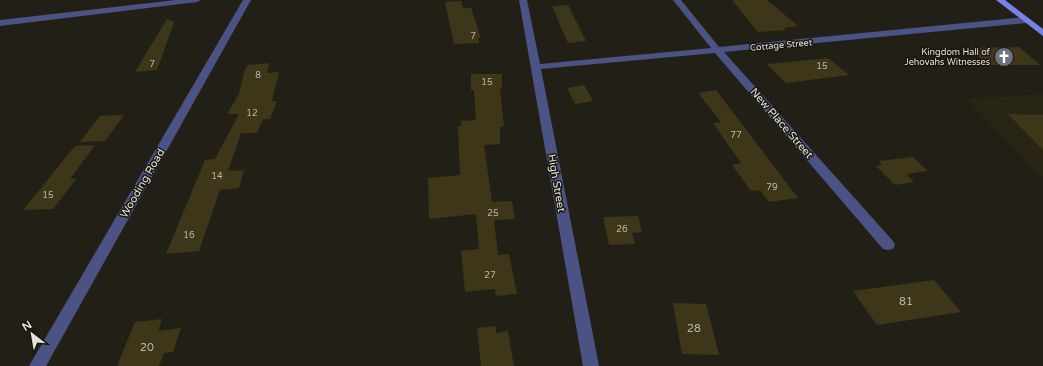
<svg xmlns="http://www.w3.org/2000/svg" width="1043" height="366" font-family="'Varela Round',sans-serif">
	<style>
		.built { fill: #292514 }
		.building { fill: #3e3618 }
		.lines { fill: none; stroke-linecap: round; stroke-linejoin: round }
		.minor { fill: #4b5284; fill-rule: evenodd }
		.major { fill: #7782e9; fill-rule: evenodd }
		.labels { text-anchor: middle; stroke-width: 3; stroke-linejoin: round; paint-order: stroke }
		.number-label { font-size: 9px; fill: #bab7aa }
		.far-street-label { font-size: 9px; fill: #e3e2db; stroke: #19160d }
		.far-poi-label { font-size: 9px; fill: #e3e2db; stroke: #19160d; text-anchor: end }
		.street-label { font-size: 11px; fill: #e3e2db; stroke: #19160d }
		.near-number-label { font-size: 11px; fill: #bab7aa }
	</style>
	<rect width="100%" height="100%" fill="#222016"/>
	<path class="built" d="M1043,94V178L967,99Z"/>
	<g class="building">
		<path d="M732,0H767L798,26L784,28L786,30L758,32Z"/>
		<path d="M461,1L463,8H471L481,38H478L479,43L454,44L445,2Z"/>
		<path d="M568,5L586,41L568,43L552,6Z"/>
		<path d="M167,19L174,22L157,70L135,72Z"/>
		<path d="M1019,47L1040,65H988L969,48Z"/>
		<path d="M828,58L849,75L786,83L767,64Z"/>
		<path d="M269,63L267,73L279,72L272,101H277L270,119H263L257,133H241L228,171L244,170L239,188L220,190L199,251L166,254L205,160L215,159L239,114H227L239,94L244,72L248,65Z"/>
		<path d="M471,74H502V89H500L504,126L500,127V144L484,145L492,202L512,201L515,219L494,220L498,255L509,254L517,294L496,296L495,289L465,292L461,251L479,249L476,214L429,219L428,178L460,175L458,126H462L461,121L476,120L474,90H471Z"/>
		<path d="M584,85L593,101L575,104L567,88Z"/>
		<path d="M716,90L785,181L798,198L769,202L760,190L751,191L732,165L741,163L713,123L721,122L698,93Z"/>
		<path d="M1008,114L1043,115V150Z"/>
		<path d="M124,115L105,141L80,142L100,116Z"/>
		<path d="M95,145L70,179H76L53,209L23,210L75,146Z"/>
		<path d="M913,157L928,171L906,174L914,182L895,185L876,166L882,165L879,161Z"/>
		<path d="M638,216L642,232L632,233L635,244L609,245L603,217Z"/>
		<path d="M934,280L961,312L877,325L853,291Z"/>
		<path d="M673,303L706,304L719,355L682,354Z"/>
		<path d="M162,319L158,331L181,328L173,352L164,353L159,366H117L135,322Z"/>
		<path d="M496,326V333L508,331L514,366H481L477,328Z"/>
	</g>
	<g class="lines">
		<g class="minor">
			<path d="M176,0H201L197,2L0,26V20Z"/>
			<path d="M243,0H251L46,366H29Z"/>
			<path d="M519,0H527L540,64L711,48L673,0H681L719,47L1026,17L1030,20L1026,23L724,52L893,241L895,245L893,249L888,250L883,249L715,53L541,69L599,366H583Z"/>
		</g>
		<path class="major" d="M996,0H1005L1043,29V36Z"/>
	</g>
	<defs>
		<symbol id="church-disc" viewBox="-11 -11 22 22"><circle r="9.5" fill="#6b7280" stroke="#19160d"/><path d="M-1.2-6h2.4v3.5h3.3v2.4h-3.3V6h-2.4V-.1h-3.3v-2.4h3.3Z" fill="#fff"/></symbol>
	</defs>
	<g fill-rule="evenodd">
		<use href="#church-disc" x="993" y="46" width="22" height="22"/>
	</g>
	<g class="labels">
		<g class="number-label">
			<text x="473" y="39">7</text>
			<text x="152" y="67">7</text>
			<text x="822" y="69">15</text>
			<text x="258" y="78">8</text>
			<text x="487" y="85">15</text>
			<text x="252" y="116">12</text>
			<text x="736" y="138">77</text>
			<text x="217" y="179">14</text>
			<text x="772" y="190">79</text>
			<text x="48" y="198">15</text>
			<text x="493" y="216">25</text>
			<text x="622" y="232">26</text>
			<text x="189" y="238">16</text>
			<text x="490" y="278">27</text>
		</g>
		<g class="far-street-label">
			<text transform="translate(781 45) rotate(-5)" y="3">Cottage Street</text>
		</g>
		<g class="far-poi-label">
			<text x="990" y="55">Kingdom Hall of<tspan x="990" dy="10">Jehovahs Witnesses</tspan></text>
		</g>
		<g class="street-label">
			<text transform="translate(782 123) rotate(49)" y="4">New Place Street</text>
			<text transform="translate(142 183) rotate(-60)" y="4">Wooding Road</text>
			<text transform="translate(557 183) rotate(80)" y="4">High Street</text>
		</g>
		<g class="near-number-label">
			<text x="906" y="305">81</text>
			<text x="694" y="332">28</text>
			<text x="147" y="351">20</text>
		</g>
	</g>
	<g transform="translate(32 334) rotate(329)" stroke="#19160d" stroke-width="3" paint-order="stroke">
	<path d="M0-3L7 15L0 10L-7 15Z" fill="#e3e2db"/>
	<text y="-6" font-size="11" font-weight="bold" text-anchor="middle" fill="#e3e2db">N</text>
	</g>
</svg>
